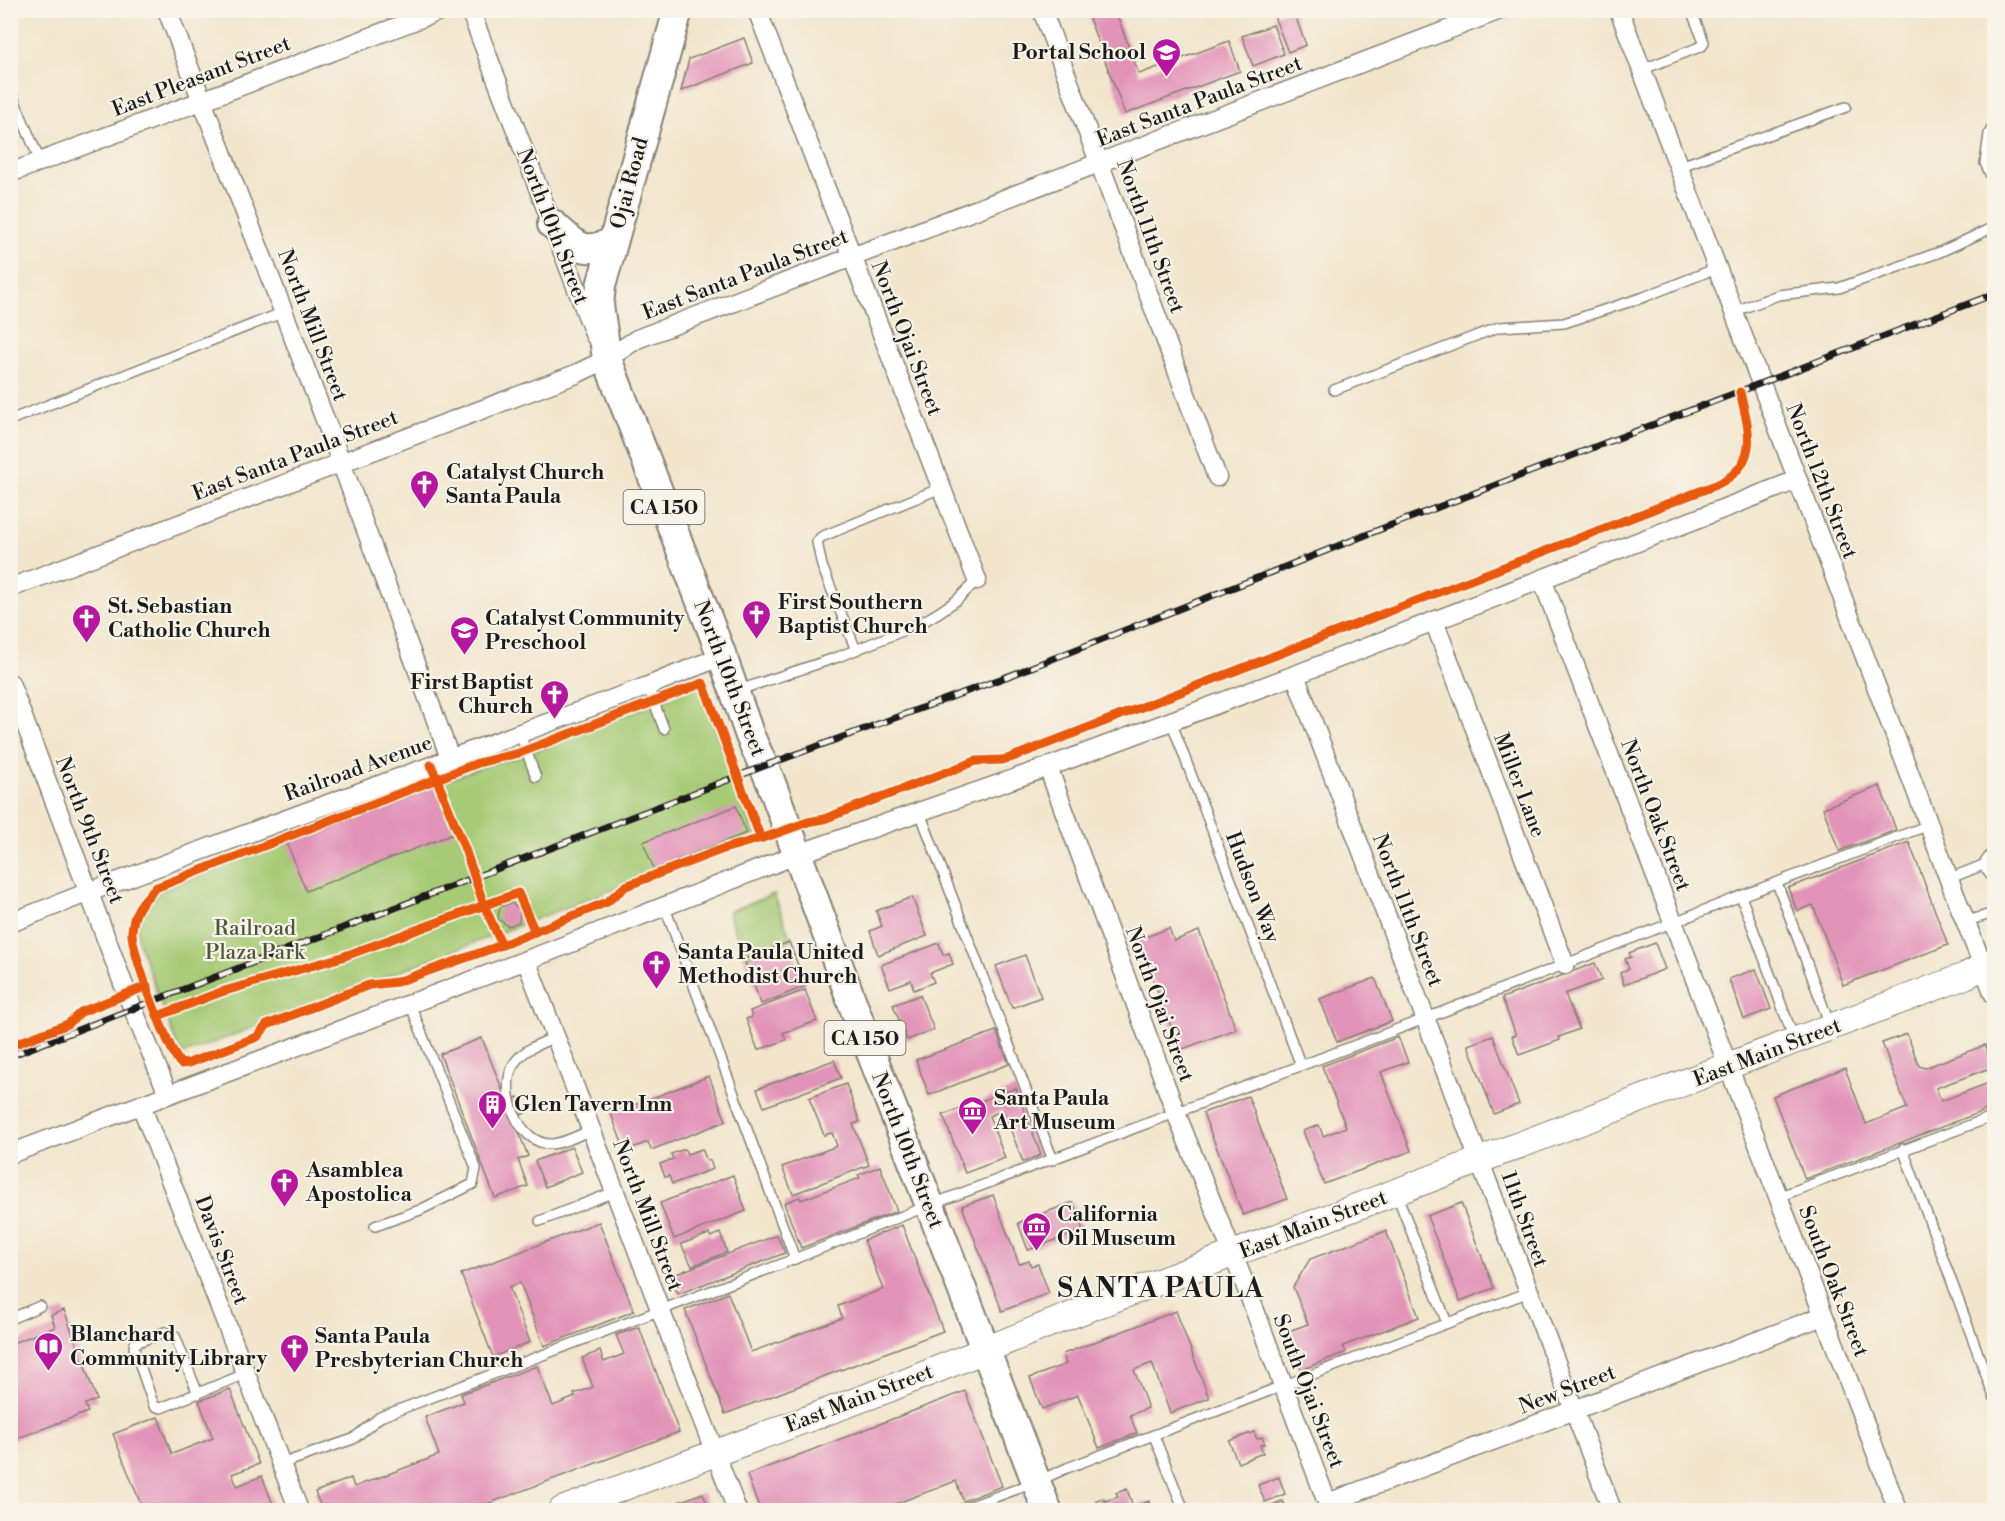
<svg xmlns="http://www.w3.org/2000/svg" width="2005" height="1521" font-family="'Libre Bodoni',serif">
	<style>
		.green { fill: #a6ca74; stroke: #617348; stroke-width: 1.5 }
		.building { fill: #e293b8 }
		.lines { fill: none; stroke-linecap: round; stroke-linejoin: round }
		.lane-casing { stroke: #878074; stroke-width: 12 }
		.street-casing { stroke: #878074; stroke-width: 21 }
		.secondary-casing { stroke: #878074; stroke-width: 28 }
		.primary-casing { stroke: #878074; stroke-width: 32 }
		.lane { stroke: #fff; stroke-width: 9 }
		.street { stroke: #fff; stroke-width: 18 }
		.secondary { stroke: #fff; stroke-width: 26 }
		.primary { stroke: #fff; stroke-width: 28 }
		.rail-casing { stroke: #1c1c1c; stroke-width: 7 }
		.rail { stroke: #f7f3e8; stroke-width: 4.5; stroke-dasharray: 14; stroke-linecap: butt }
		.cycleway-casing { stroke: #f7f3e8; stroke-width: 13 }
		.cycleway { stroke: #e8590c; stroke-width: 9 }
		.labels { text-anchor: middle; stroke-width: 4.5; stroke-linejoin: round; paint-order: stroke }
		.shield { fill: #f7f3e8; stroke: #5e5c59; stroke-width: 1.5 }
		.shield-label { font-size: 20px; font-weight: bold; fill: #1c1c1c }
		.poi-label { font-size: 21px; font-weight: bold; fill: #1c1c1c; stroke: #f7f3e8; text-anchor: start }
		.street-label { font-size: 21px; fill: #1c1c1c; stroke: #f7f3e8 }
		.park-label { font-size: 21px; fill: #4c593b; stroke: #f7f3e8 }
		.district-label { font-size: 27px; font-weight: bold; letter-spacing: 1.5px; fill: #1c1c1c; stroke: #f7f3e8 }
	</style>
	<rect width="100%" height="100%" fill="#f7f3e8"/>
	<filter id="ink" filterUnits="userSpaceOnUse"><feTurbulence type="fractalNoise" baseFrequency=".0167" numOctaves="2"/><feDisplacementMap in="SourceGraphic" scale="12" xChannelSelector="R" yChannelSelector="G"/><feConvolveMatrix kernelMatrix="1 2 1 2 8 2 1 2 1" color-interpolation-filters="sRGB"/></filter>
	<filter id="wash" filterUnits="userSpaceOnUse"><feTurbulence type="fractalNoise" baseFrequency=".008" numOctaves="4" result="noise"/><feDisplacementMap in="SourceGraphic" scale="24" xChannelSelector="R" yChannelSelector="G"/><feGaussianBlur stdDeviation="1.35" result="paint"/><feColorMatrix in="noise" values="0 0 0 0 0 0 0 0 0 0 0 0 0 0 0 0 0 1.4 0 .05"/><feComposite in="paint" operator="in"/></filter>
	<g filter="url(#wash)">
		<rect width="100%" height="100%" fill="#f2e5cc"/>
		<g class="green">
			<path d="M699,686L755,835L184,1054L179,1051L138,941C136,920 142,905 157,891L495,762L519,757Z"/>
			<path d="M774,894L791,940L745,957L728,912Z"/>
		</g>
		<g id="blocks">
			<g class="building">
				<path d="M1086,10H1115L1139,74L1229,41L1240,71L1125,114Z"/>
				<path d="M1288,10H1293L1306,45L1288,52L1274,16Z"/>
				<path d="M1273,25L1284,54L1253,66L1242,36Z"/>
				<path d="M744,38L753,63L681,91L689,59Z"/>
				<path d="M435,786L453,834L306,891L287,843Z"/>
				<path d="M1880,786L1896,830L1839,851L1823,808Z"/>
				<path d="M736,806L746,833L654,869L643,842Z"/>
				<path d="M1909,842L1948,945L1843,985L1813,905L1797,911L1788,888Z"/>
				<path d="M912,897L927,936L878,955L870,931L882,926L876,911Z"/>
				<path d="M511,903L520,910L519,922L508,926L498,919L500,907Z"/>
				<path d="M1169,928L1174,941L1199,931L1236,1029L1180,1050L1138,940Z"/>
				<path d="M789,942L806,986L761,1004L744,959Z"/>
				<path d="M939,943L943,955L949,953L953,964L930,973L934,982L914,990L911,980L890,988L881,965Z"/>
				<path d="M1655,943L1665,969L1624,985L1620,973L1629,969L1625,959L1631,957L1629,953Z"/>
				<path d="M1025,955L1041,997L1012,1008L996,966Z"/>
				<path d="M1595,963L1602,980L1565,994L1579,1029L1559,1037L1560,1040L1519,1055L1512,1036L1516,1035L1502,998Z"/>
				<path d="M1756,969L1771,1009L1744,1019L1729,979Z"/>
				<path d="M1375,978L1392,1021L1337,1042L1320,999Z"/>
				<path d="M805,990L817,1021L783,1033L786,1040L758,1050L746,1019L752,1017L750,1011Z"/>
				<path d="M920,995L934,1030L907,1040L893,1005Z"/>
				<path d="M996,1031L1009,1064L929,1095L916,1060Z"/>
				<path d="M1907,1034L1919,1066L1925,1068L1985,1045L1993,1067L1936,1088L1941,1101L1994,1081V1107L1805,1179L1773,1096L1845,1068L1866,1124L1907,1108L1882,1043Z"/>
				<path d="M1493,1036L1519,1104L1494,1114L1468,1045Z"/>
				<path d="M1398,1037L1408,1062L1381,1072L1411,1151L1324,1184L1303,1131L1319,1125L1323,1136L1346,1127L1322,1066Z"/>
				<path d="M482,1038L507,1102L518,1097L525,1113L513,1118L528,1156L518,1160L528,1186L495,1198L440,1054Z"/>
				<path d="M834,1060L841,1078L764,1107L757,1089Z"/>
				<path d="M709,1076L726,1121L651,1150L648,1142L625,1151L611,1114Z"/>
				<path d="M846,1084L860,1122L853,1124L869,1165L793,1194L782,1167L837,1146L832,1133L824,1135L809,1098Z"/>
				<path d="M1016,1088L1041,1155L1023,1162L1003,1110L989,1116L1005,1158L965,1173L943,1115Z"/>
				<path d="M1248,1096L1287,1199L1243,1215L1203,1113Z"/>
				<path d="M572,1147L582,1172L545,1187L535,1161Z"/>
				<path d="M685,1149L687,1154L702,1149L707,1161L710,1160L713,1169L672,1184L669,1176L665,1177L660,1164L673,1159L671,1154Z"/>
				<path d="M880,1166L897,1211L801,1248L784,1203L800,1197L801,1200L860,1178L858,1175Z"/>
				<path d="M733,1175L746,1211L674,1239L660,1203Z"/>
				<path d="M993,1195L1019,1264L1029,1261L1031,1266L1038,1264L1049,1293L1002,1311L962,1206Z"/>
				<path d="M1073,1202L1083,1230L1028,1250L1018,1223Z"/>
				<path d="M1461,1203L1494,1288L1460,1301L1427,1216Z"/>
				<path d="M599,1222L634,1311L544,1346L520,1283L509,1287L530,1342L493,1357L461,1274Z"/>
				<path d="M902,1225L943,1331L725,1414L685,1310L728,1293L751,1352L842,1318L838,1306L883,1289L864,1240Z"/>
				<path d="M1386,1231L1419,1317L1343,1346L1346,1352L1301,1370L1286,1332L1308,1324L1293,1287L1310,1259Z"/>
				<path d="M720,1233L727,1252L692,1266L681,1244L709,1234L711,1237Z"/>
				<path d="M777,1235L785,1253L678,1294L671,1276Z"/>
				<path d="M64,1310L97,1400L85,1404L88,1412L10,1441V1344L55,1327L51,1315Z"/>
				<path d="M1176,1311L1209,1398L1170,1413L1152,1363L1134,1370L1148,1408L1130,1415L1137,1433L1099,1448L1078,1395L1042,1409L1030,1378L1066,1364L1063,1354Z"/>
				<path d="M639,1327L679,1432L471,1510H322L315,1492L351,1478L354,1487L439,1455L425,1417L464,1402L461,1394L537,1366L553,1406L575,1397L574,1394L593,1387L582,1358L600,1351L604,1362L624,1354L616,1335Z"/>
				<path d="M230,1389L259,1464L232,1474L237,1486L262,1476L275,1510H143L113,1434L158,1417L172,1454L213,1438L199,1401Z"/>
				<path d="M965,1391L1002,1486L963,1501L956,1481L879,1510H760L747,1475Z"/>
				<path d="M1254,1432L1257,1439L1262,1437L1265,1444L1260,1445L1263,1453L1238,1463L1229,1441Z"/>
				<path d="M1279,1477L1285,1494L1265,1502L1258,1485Z"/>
				<path d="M1127,1489L1133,1507L1149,1501L1152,1510H1081L1097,1504L1096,1500L1103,1498L1105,1501L1118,1497L1116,1493Z"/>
				<path d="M703,1493L709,1510H657Z"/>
				<path d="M1283,1501L1287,1510H1265L1264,1508Z"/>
			</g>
		</g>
	</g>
	<g filter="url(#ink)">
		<use href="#blocks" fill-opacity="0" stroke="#878074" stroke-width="1.5"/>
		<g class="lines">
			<defs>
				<g id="lane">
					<path d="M1641,70L1702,46L1704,42L1691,10"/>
					<path d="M10,90L40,161"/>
					<path d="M1994,124L1989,134L1985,163L1994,182"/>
					<path d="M1678,167L1846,107"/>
					<path d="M1733,312L1778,295L1839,288L1940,252L1994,227"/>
					<path d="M1334,390L1499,327L1564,323L1644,297L1717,268"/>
					<path d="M10,420L284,312"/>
					<path d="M856,650L822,566L817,542L821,537L941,488"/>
					<path d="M648,686L664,729"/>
					<path d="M736,691L838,657L917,625L938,613L957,600L977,580"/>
					<path d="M1171,721L1301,1066"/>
					<path d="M520,734L536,777"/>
					<path d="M919,810L1053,1160"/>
					<path d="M1983,865L1994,850"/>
					<path d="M1948,879L1983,865L1992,877L1994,884"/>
					<path d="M1777,883L1830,1025"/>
					<path d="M1741,896L1794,1039"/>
					<path d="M664,905L795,1259"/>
					<path d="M1967,921L1994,913"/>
					<path d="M556,1037C541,1043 522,1050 514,1064C498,1090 518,1145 552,1144C565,1143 579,1135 591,1130"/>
					<path d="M1903,1149L1994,1397"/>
					<path d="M1397,1195L1447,1323"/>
					<path d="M1778,1197L1994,1116"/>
					<path d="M540,1221L614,1192"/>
					<path d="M375,1226L420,1210L473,1184L476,1168L410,1004"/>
					<path d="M10,1319L40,1306"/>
					<path d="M198,1394L175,1336L165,1332L135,1343L134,1348L154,1406L161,1408L245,1374"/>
					<path d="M1154,1436L1184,1510"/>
					<path d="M281,1464L353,1439L380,1417L779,1265L930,1205L1393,1031L1741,896L1929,825"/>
					<path d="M960,1510L1036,1482L1067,1468L1529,1292"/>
				</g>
				<g id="street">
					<path d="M167,10L331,435L450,758"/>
					<path d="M470,10L595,336"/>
					<path d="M757,10L977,580"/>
					<path d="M1042,10L1217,477"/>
					<path d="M1619,10L1929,825C1949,883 1973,938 1994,995"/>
					<path d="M10,173L442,10"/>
					<path d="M1542,579L1898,1510"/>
					<path d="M10,588L576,374L607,359L637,339L1500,10"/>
					<path d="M1434,621L1565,965"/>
					<path d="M1295,675L1612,1510"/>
					<path d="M10,683L127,994L168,1094"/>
					<path d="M1048,767L1176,1113L1246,1287L1330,1510"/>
					<path d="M10,923L89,892L648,686L722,656"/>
					<path d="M526,960L737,1510"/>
					<path d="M141,1105L299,1510"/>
					<path d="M10,1154L548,952L798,854L1048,767L1295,675L1797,480"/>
					<path d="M1328,1503L1823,1316"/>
				</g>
				<path id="secondary" d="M562,1510L891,1388L1069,1316L1965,976L1994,961"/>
				<g id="primary">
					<path d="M678,10L601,286L599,305L607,359L722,656L750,736L770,780L865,1037L1047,1510"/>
					<path d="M552,224C577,245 580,256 613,242"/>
				</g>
			</defs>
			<use href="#lane" class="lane-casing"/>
			<use href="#street" class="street-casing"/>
			<use href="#secondary" class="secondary-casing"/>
			<use href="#primary" class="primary-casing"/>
			<use href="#lane" class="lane"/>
			<use href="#street" class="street"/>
			<use href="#secondary" class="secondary"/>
			<use href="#primary" class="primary"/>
			<defs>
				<path id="rail" d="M10,1056L764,766L1014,674L1381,529L1994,294"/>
			</defs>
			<use href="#rail" class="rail-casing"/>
			<use href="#rail" class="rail"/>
			<defs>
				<g id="cycleway">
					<path d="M431,765L465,849L484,905L502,945"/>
					<path d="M761,839L703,683L519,753L478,763L155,888C142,903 134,909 132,931C130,949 168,1050 181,1064L189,1063L257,1037L267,1025L369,985L397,982L502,945L607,902L626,886L723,849L769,836L808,822L824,819L976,761L1002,760L1010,758L1716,485C1761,464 1749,430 1740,392"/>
					<path d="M158,1016L221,992L342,957L518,893L535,932"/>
					<path d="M10,1046L68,1024L81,1012L147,986"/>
				</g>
			</defs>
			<use href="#cycleway" class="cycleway-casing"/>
			<use href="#cycleway" class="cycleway"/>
		</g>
	</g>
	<defs>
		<symbol id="school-pin" viewBox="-11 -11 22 30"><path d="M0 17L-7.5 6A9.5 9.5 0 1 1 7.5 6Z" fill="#b5179e" stroke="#f7f3e8"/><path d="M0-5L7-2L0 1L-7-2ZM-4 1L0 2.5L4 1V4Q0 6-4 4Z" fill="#fff"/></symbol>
		<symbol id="church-pin" viewBox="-11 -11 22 30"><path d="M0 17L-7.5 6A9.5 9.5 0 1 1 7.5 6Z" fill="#b5179e" stroke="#f7f3e8"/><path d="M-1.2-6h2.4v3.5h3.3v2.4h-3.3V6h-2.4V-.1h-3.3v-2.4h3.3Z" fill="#fff"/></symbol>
		<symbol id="building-pin" viewBox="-11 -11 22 30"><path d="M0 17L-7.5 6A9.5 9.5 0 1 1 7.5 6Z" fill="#b5179e" stroke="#f7f3e8"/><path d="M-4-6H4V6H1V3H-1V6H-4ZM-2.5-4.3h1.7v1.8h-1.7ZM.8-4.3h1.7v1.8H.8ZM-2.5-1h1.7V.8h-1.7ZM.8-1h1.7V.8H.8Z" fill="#fff"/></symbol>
		<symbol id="museum-pin" viewBox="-11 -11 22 30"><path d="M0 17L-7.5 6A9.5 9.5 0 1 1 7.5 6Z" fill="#b5179e" stroke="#f7f3e8"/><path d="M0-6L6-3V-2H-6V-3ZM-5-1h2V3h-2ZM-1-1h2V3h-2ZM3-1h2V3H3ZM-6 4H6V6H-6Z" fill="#fff"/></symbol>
		<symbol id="library-pin" viewBox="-11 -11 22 30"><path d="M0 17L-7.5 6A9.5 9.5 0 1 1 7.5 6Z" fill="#b5179e" stroke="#f7f3e8"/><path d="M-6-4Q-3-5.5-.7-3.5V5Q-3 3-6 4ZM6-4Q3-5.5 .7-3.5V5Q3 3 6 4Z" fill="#fff"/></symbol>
	</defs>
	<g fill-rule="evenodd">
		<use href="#school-pin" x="1150" y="36" width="33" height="45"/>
		<use href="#church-pin" x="408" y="468" width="33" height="45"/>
		<use href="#church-pin" x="740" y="598" width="33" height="45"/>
		<use href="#church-pin" x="70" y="602" width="33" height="45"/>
		<use href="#school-pin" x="448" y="614" width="33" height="45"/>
		<use href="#church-pin" x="538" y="678" width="33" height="45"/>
		<use href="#church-pin" x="640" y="948" width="33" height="45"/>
		<use href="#building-pin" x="476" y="1088" width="33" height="45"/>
		<use href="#museum-pin" x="956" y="1094" width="33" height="45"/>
		<use href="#church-pin" x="268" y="1166" width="33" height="45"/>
		<use href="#museum-pin" x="1020" y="1210" width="33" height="45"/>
		<use href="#library-pin" x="32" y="1330" width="33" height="45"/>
		<use href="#church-pin" x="278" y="1332" width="33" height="45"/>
	</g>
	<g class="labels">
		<g class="shield">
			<rect x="623.5" y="490" width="81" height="34" rx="4.5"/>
			<rect x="824.5" y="1021" width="81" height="34" rx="4.5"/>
		</g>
		<g class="shield-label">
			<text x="664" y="514">CA 150</text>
			<text x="865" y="1045">CA 150</text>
		</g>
		<g class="poi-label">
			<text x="1146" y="59" text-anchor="end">Portal School</text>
			<text x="446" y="479">Catalyst Church<tspan x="446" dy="24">Santa Paula</tspan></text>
			<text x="778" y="609">First Southern<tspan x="778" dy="24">Baptist Church</tspan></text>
			<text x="108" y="613">St. Sebastian<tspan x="108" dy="24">Catholic Church</tspan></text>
			<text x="485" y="625">Catalyst Community<tspan x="485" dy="24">Preschool</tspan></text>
			<text x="533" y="689" text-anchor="end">First Baptist<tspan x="533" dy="24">Church</tspan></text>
			<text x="678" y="959">Santa Paula United<tspan x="678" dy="24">Methodist Church</tspan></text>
			<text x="994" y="1105">Santa Paula<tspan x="994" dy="24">Art Museum</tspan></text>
			<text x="514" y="1111">Glen Tavern Inn</text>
			<text x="306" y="1177">Asamblea<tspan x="306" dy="24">Apostolica</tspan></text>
			<text x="1057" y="1221">California<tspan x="1057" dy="24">Oil Museum</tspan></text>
			<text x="70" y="1341">Blanchard<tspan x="70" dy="24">Community Library</tspan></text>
			<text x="315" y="1343">Santa Paula<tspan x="315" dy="24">Presbyterian Church</tspan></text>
		</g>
		<g class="street-label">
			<text transform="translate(201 76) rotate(-21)" y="7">East Pleasant Street</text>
			<text transform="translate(1199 101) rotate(-21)" y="7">East Santa Paula Street</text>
			<text transform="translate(629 183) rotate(-75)" y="7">Ojai Road</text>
			<text transform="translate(553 226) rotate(69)" y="7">North 10th Street</text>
			<text transform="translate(1151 236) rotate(70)" y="7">North 11th Street</text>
			<text transform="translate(745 274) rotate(-21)" y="7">East Santa Paula Street</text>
			<text transform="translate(313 325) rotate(69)" y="7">North Mill Street</text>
			<text transform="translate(907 338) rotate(69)" y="7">North Ojai Street</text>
			<text transform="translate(295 455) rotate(-21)" y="7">East Santa Paula Street</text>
			<text transform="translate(1822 481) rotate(69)" y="7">North 12th Street</text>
			<text transform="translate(730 678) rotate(69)" y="7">North 10th Street</text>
			<text transform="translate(358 768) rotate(-20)" y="7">Railroad Avenue</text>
			<text transform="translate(1520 785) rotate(69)" y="7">Miller Lane</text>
			<text transform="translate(1656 815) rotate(69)" y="7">North Oak Street</text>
			<text transform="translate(90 830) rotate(69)" y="7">North 9th Street</text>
			<text transform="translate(1253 887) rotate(69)" y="7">Hudson Way</text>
			<text transform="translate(1408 910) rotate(69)" y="7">North 11th Street</text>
			<text transform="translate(1160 1004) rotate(70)" y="7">North Ojai Street</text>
			<text transform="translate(1767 1052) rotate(-21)" y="7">East Main Street</text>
			<text transform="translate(908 1150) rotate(69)" y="7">North 10th Street</text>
			<text transform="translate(648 1215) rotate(69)" y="7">North Mill Street</text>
			<text transform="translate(1525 1219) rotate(70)" y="7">11th Street</text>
			<text transform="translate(1313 1224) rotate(-21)" y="7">East Main Street</text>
			<text transform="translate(222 1250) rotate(69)" y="7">Davis Street</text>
			<text transform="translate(1834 1281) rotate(69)" y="7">South Oak Street</text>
			<text transform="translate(1567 1389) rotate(-21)" y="7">New Street</text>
			<text transform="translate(1309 1391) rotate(69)" y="7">South Ojai Street</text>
			<text transform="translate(859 1398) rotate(-21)" y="7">East Main Street</text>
		</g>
		<g class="park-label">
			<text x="255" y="935">Railroad<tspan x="255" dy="24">Plaza Park</tspan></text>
		</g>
		<g class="district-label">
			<text x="1161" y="1297">SANTA PAULA</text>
		</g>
	</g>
	<rect width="2005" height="1521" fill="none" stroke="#f7f3e8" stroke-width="36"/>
</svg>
